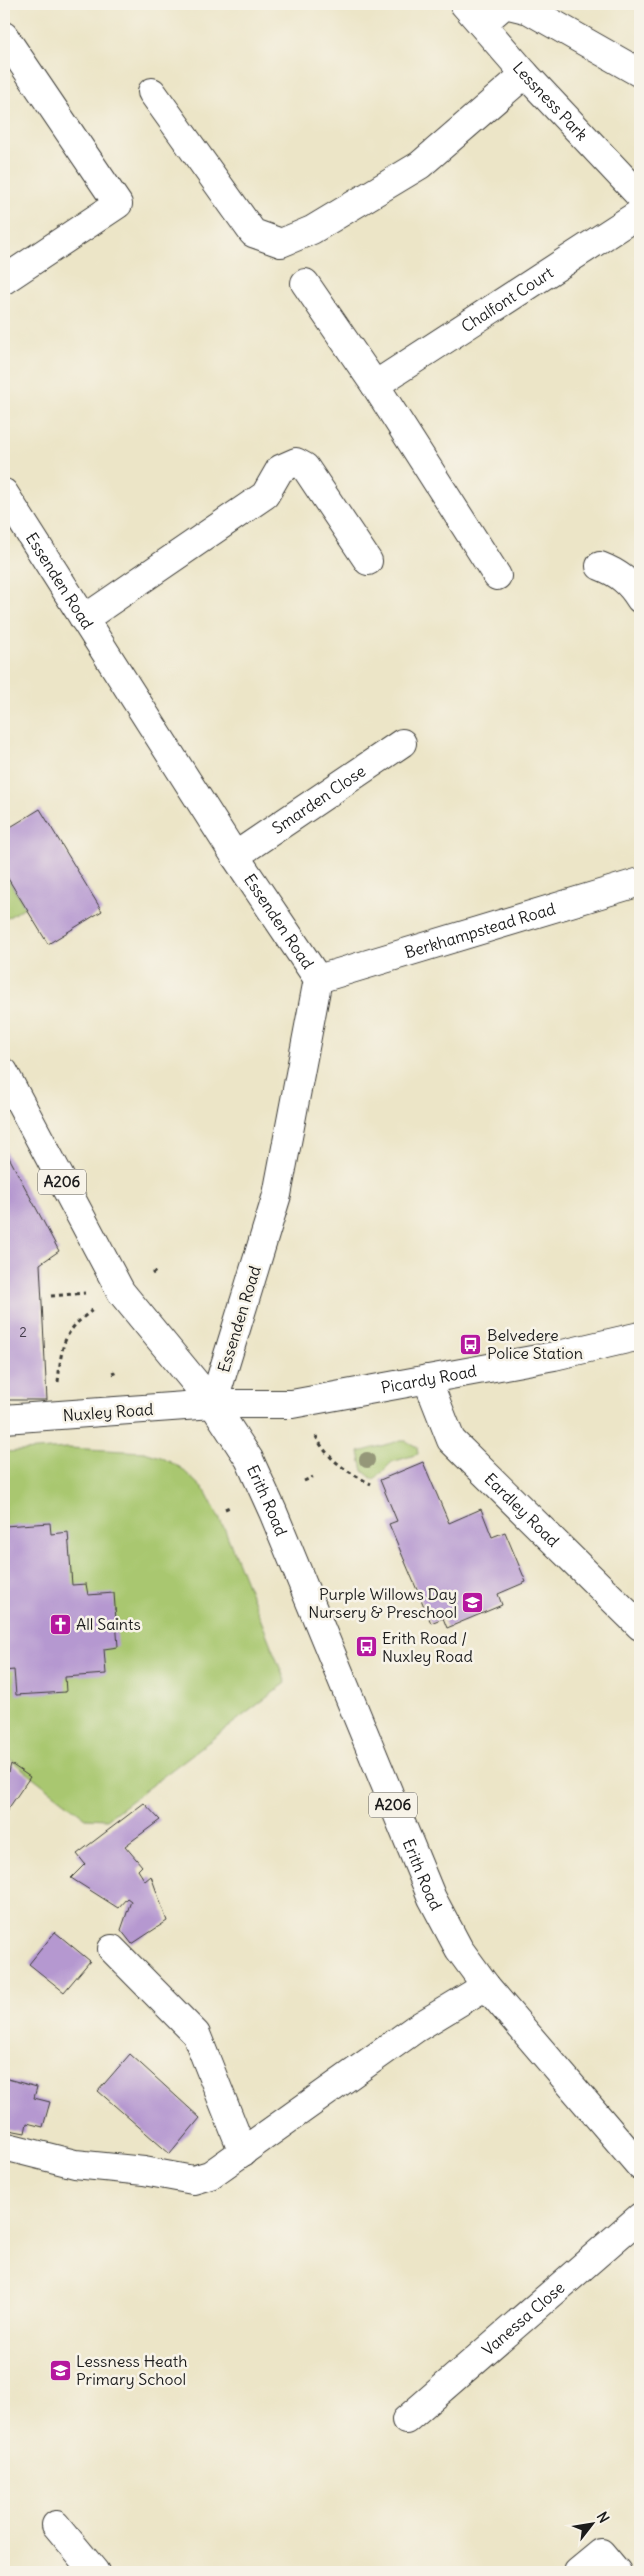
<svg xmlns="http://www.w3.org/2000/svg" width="644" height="2576" font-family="Delius,sans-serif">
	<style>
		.green { fill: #a9c76f; stroke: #627246 }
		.building { fill: #b598d0 }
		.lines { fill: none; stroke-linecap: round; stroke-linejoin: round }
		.minor-casing { stroke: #3b3a36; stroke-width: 30 }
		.major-casing { stroke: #3b3a36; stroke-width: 30 }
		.path { stroke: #3b3a36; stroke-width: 3; stroke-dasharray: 4 4; stroke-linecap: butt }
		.minor { stroke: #fff; stroke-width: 28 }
		.major { stroke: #fff; stroke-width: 28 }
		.tree { fill: #959779 }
		.labels { text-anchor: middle; stroke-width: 5; stroke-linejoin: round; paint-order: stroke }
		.number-label { font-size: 14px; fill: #423b49 }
		.shield { fill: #f7f3e8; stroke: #5e5c59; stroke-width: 1 }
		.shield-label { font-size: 15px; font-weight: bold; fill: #1c1c1c }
		.street-label { font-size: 16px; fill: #1c1c1c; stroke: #f7f3e8 }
		.poi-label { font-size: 16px; fill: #1c1c1c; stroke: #f7f3e8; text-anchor: start }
	</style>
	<rect width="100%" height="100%" fill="#f7f3e8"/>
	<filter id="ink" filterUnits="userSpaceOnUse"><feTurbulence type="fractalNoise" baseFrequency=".02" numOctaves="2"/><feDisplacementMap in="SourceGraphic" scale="10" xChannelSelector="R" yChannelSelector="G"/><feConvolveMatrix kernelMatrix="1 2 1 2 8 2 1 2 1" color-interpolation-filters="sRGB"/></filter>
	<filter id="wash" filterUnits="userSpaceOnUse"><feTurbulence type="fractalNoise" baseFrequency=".0096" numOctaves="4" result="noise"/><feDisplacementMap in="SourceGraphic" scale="20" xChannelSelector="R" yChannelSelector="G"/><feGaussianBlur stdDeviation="1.12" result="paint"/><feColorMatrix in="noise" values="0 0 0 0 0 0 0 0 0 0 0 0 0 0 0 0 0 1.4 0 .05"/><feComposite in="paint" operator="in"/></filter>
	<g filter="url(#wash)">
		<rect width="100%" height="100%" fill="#ece5c7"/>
		<g class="green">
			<path d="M8,879L25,907L4,920V881Z"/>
			<path d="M399,1441H406L417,1447L418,1454L392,1462L374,1480L363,1471L359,1452Z"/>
			<path d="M68,1448L144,1452L161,1457L181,1468L206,1492L225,1530L286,1683L107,1819L86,1818L4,1755V1452Z"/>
		</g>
		<g id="blocks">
			<g class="building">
				<path d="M40,809L102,911L48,944L4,872V831Z"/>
				<path d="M4,1148L59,1251L40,1264L47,1400H4Z"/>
				<path d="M423,1462L449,1523L481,1509L492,1537L505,1532L526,1582L498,1594L502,1605L447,1628L443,1618L431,1623L389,1524L397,1521L380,1480Z"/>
				<path d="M50,1523L51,1534L68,1532L72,1585L86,1584L88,1595L114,1593L118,1647L104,1649L106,1674L65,1677L66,1692L16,1695L14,1670L4,1671V1526Z"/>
				<path d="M11,1764L30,1777L4,1815V1769L9,1772Z"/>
				<path d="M144,1803L160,1820L125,1846L142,1866L138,1870L145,1881L151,1876L167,1921L132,1944L121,1930L131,1901L127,1898L118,1908L71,1878L85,1864L77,1854Z"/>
				<path d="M55,1932L90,1961L64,1992L29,1964Z"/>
				<path d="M130,2054L200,2118L170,2154L98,2091Z"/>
				<path d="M4,2078L37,2087L34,2098L50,2102L43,2127L27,2123L25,2133L4,2129Z"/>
			</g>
		</g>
	</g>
	<g filter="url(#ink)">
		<use href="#blocks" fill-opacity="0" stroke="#3b3a36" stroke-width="1"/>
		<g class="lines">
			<defs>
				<g id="minor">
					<path id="s1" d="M464,4L525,74L640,196"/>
					<path d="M482,24L505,4L529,10L640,73"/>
					<path d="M4,36L118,204L4,280"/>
					<path d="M152,92L253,233L281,243L312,230L420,165L525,74"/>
					<path d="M305,283L375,385"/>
					<path id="s2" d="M4,493L235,856L318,979L277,1195L213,1404L4,1419"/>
					<path d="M600,566C618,573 630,582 640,599"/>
					<path id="s3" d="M497,576L375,385L640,213"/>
					<path d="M84,619L265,495L280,469L296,462L305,467L368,561"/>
					<path id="s4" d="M235,856L402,743"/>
					<path id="s5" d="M318,979L640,882"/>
					<path id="s6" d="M427,1379L451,1440L640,1626"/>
					<path d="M112,1949L196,2034L243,2152"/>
					<path d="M4,2146L75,2164L144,2171L193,2180L210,2175L415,2029L486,1986"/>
					<path id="s7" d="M406,2420L640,2217"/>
					<path d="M56,2525L95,2572"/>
					<path d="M578,2572L601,2553L617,2572"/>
				</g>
				<g id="major">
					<path id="s8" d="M4,1072L121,1292L213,1404L249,1459L273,1512L432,1898L459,1949L486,1986L640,2166"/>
					<path id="s9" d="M213,1404H292L554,1356L640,1336"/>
				</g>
			</defs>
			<use href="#minor" class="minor-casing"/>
			<use href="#major" class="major-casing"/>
			<g class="path">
				<path d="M152,1274L156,1271"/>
				<path d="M51,1296L85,1293"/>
				<path d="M113,1371L116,1378"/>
				<path d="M58,1382C62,1344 62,1332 94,1309"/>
				<path d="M316,1436C327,1460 348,1472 371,1484"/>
				<path d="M304,1481L313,1477"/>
				<path d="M225,1509L232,1506"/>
			</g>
			<use href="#minor" class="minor"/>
			<use href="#major" class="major"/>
		</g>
		<circle class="tree" cx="367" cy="1460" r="8"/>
	</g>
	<defs>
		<symbol id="bus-square" viewBox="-11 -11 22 22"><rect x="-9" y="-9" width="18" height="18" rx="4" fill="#b5179e" stroke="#f7f3e8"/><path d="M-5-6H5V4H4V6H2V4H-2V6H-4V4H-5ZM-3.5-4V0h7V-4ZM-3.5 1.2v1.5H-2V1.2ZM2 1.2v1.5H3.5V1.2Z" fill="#fff"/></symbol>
		<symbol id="school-square" viewBox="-11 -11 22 22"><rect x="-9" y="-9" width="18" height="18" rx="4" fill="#b5179e" stroke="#f7f3e8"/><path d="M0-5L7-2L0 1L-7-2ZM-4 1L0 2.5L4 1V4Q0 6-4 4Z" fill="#fff"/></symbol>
		<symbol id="church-square" viewBox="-11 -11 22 22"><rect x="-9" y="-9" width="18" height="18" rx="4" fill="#b5179e" stroke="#f7f3e8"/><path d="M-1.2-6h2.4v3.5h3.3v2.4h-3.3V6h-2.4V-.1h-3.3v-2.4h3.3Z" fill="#fff"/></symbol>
	</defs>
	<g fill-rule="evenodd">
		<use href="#bus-square" x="458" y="1332" width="25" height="25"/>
		<use href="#school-square" x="460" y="1590" width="25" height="25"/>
		<use href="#church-square" x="48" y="1612" width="25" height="25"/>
		<use href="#bus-square" x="354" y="1634" width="25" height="25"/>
		<use href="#school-square" x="48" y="2358" width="25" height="25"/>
	</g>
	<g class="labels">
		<g class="number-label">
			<text x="23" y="1337">2</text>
		</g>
		<g class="shield">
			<rect x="38" y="1169.5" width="48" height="25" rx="4"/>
			<rect x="369" y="1792.5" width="48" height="25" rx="4"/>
		</g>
		<g class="shield-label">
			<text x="62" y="1187">A206</text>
			<text x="393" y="1810">A206</text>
		</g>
		<g class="street-label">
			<text dy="6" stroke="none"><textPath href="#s1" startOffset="130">Lessness Park</textPath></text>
			<text dy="6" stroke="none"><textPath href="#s3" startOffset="384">Chalfont Court</textPath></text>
			<text dy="6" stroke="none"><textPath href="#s2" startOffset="104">Essenden Road</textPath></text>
			<text dy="6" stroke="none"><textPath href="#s4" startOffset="101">Smarden Close</textPath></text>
			<text dy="6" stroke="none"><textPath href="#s2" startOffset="509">Essenden Road</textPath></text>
			<text dy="6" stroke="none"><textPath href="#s5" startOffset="169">Berkhampstead Road</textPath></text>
			<text transform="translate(239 1319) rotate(-73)" y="6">Essenden Road</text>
			<text dy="6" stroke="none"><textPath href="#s9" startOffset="218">Picardy Road</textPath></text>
			<text transform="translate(108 1412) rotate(-4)" y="6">Nuxley Road</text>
			<text dy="6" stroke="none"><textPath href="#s8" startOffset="505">Erith Road</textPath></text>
			<text dy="6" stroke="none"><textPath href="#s6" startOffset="165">Eardley Road</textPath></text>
			<text dy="6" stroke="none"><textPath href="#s8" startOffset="910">Erith Road</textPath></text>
			<text dy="6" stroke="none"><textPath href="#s7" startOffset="155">Vanessa Close</textPath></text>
		</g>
		<g class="poi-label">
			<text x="487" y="1341">Belvedere<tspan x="487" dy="18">Police Station</tspan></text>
			<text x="457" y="1600" text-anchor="end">Purple Willows Day<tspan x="457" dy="18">Nursery &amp; Preschool</tspan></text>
			<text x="76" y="1630">All Saints</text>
			<text x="382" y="1644">Erith Road /<tspan x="382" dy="18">Nuxley Road</tspan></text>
			<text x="76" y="2367">Lessness Heath<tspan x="76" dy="18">Primary School</tspan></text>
		</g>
	</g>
	<rect width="644" height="2576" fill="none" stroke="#f7f3e8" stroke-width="20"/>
	<g transform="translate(592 2524) rotate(59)" stroke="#f7f3e8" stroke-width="4" paint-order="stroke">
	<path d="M0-4L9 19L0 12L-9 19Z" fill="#1c1c1c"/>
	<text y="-8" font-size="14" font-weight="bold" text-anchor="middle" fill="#1c1c1c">N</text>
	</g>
</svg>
